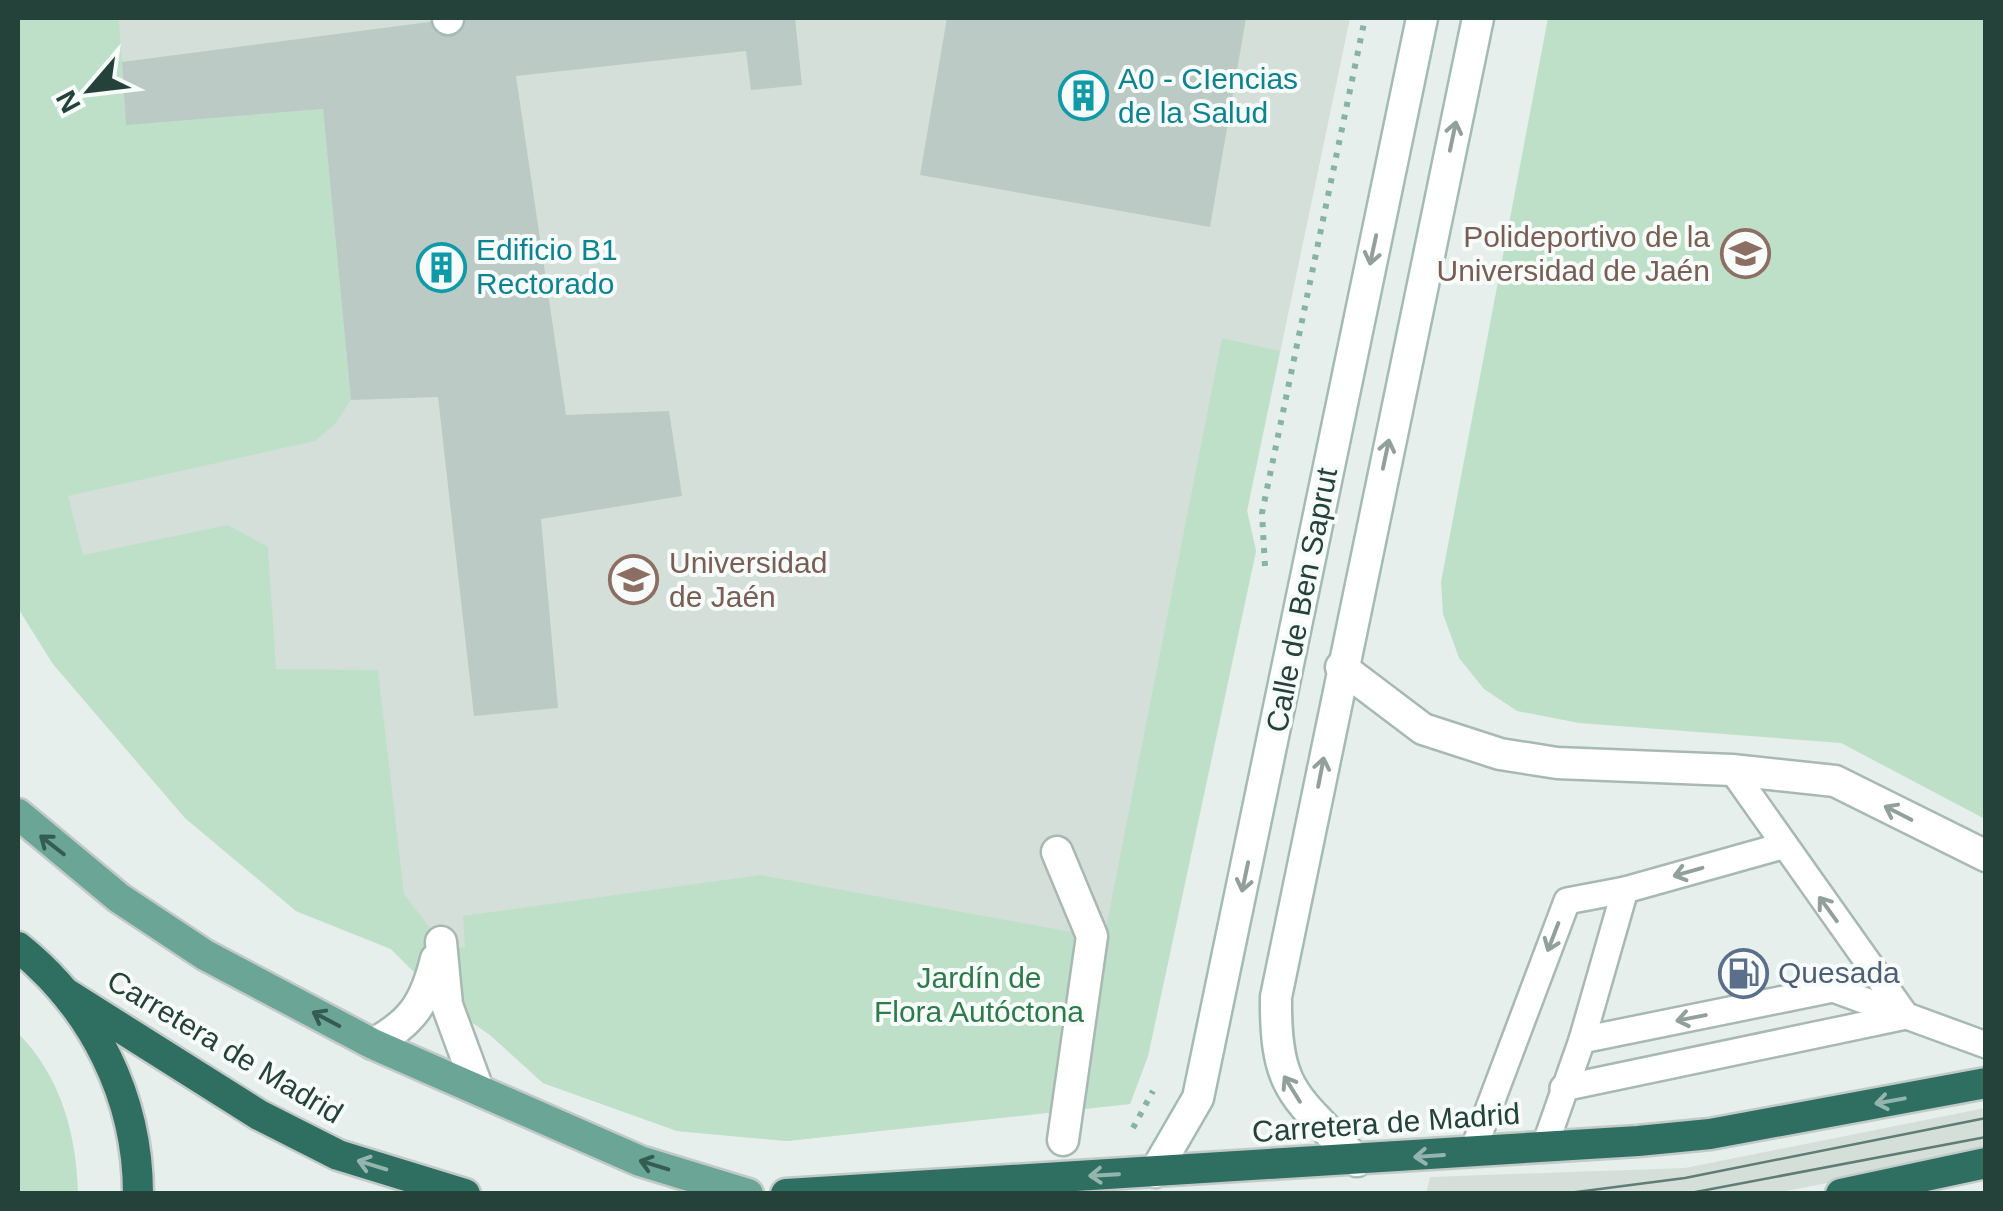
<svg xmlns="http://www.w3.org/2000/svg" width="2003" height="1211" font-family="Helvetica,sans-serif">
	<style>
		.built { fill: #d4dfda }
		.green { fill: #bfe0c8 }
		.building { fill: #bbcac4 }
		.lines { fill: none; stroke-linecap: round; stroke-linejoin: round }
		.lane-casing { stroke: #a8b8b2; stroke-width: 30 }
		.street-casing { stroke: #a8b8b2; stroke-width: 35 }
		.secondary-casing { stroke: #a4bbb3; stroke-width: 35 }
		.primary-casing { stroke: #c2cac8; stroke-width: 35 }
		.highway-casing { stroke: #c2cac8; stroke-width: 35 }
		.path { stroke: #86b3a5; stroke-width: 6; stroke-dasharray: 5 8; stroke-linecap: butt }
		.lane { stroke: #fff; stroke-width: 25 }
		.street { stroke: #fff; stroke-width: 30 }
		.secondary { stroke: #fff; stroke-width: 30 }
		.primary { stroke: #6aa596; stroke-width: 30 }
		.highway { stroke: #2f6f62; stroke-width: 30 }
		.tram { stroke: #5f7d75; stroke-width: 2.5 }
		.oneway { stroke: #92a09c }
		.oneway2 { stroke: #365b51 }
		.oneway3 { stroke: #93b5ae }
		.labels { text-anchor: middle; stroke-width: 8; stroke-linejoin: round; paint-order: stroke }
		.culture-label { font-size: 30px; fill: #0d838f; stroke: #f7fbf9; text-anchor: start }
		.education-label { font-size: 30px; fill: #785e54; stroke: #f7fbf9; text-anchor: end }
		.street-label { font-size: 30px; fill: #24423a; stroke: #f7fbf9 }
		.service-label { font-size: 30px; fill: #4e5e75; stroke: #f7fbf9; text-anchor: start }
		.park-label { font-size: 30px; fill: #2d7a4b; stroke: #f7fbf9 }
	</style>
	<rect width="100%" height="100%" fill="#e6efeb"/>
	<g class="built">
		<path d="M18,18H1350L1247,511L1256,551L1148,1056L1130,1104L787,1141L677,1131L543,1083L490,1035L447,1005L391,949L296,911L185,818L53,664L18,608Z"/>
		<path d="M1985,1108V1153L1776,1193L1426,1194L1430,1177L1685,1168Z"/>
	</g>
	<g class="green">
		<path d="M18,18H134L119,20L126,124L323,109L351,400L335,424L315,441L68,496L83,555L228,525L268,547L276,669L378,670L404,894L441,942L465,948L463,916L761,875L1104,938L1222,338L1280,351L1247,511L1256,551L1148,1056L1130,1104L787,1141L677,1131L543,1083L490,1035L447,1005L391,949L296,911L185,818L53,664L18,608Z"/>
		<path d="M1548,18H1985V819L1841,743L1579,723L1517,711L1484,689L1459,658L1443,614L1441,582Z"/>
		<path d="M18,1033C61,1077 76,1133 78,1193H18Z"/>
	</g>
	<g class="building">
		<path d="M460,18H795L802,85L751,90L746,51L516,76L566,415L669,411L682,496L541,519L558,708L474,716L438,397L351,400L323,109L126,125L122,62Z"/>
		<path d="M947,18H1246L1210,227L920,175Z"/>
	</g>
	<g class="lines">
		<defs>
			<g id="lane">
				<path d="M1582,1040L1625,890L1782,846"/>
				<path d="M1563,1088L1906,1016L1732,770"/>
				<path d="M1544,1148L1582,1040L1833,989L1986,1045"/>
				<path d="M1472,1153L1567,901L1625,890"/>
			</g>
			<g id="street">
				<path d="M448,18V19"/>
				<path d="M1341,667L1423,729L1500,754L1557,763L1732,770L1835,781L1986,856"/>
				<path d="M1057,852L1092,936L1063,1140"/>
				<path d="M441,942L447,1005L478,1089"/>
				<path d="M373,1044C413,1022 425,1003 436,959"/>
			</g>
			<g id="secondary">
				<path d="M1357,1161C1296,1095 1275,1093 1276,997L1478,18"/>
				<path d="M1155,1172L1198,1098L1422,18"/>
			</g>
			<path id="primary" d="M18,814L119,898L205,955L373,1044L640,1161L748,1194"/>
			<g id="highway">
				<path d="M18,947C93,1007 138,1097 138,1194"/>
				<path d="M64,992L259,1115L338,1155L465,1194"/>
				<path d="M786,1194L1638,1141L1710,1134L1986,1083"/>
				<path d="M1841,1194L1986,1163"/>
			</g>
		</defs>
		<use href="#lane" class="lane-casing"/>
		<use href="#street" class="street-casing"/>
		<use href="#secondary" class="secondary-casing"/>
		<use href="#primary" class="primary-casing"/>
		<use href="#highway" class="highway-casing"/>
		<g class="path">
			<path d="M1265,566L1262,513L1365,18"/>
			<path d="M1133,1128L1153,1091"/>
		</g>
		<use href="#lane" class="lane"/>
		<use href="#street" class="street"/>
		<use href="#secondary" class="secondary"/>
		<use href="#primary" class="primary"/>
		<use href="#highway" class="highway"/>
		<g class="tram">
			<path d="M1561,1194L1685,1178L1986,1118"/>
			<path d="M1685,1194L1986,1137"/>
		</g>
	</g>
	<defs><path id="oneway-shaft" d="M-6 0H5M1.5-3L5.5 0L1.5 3" fill="none" stroke-width="1.6" stroke-linecap="round" stroke-linejoin="round" transform="scale(2.5)"/></defs>
	<g class="oneway">
		<use href="#oneway-shaft" transform="translate(1453 136) rotate(-78)"/>
		<use href="#oneway-shaft" transform="translate(1373 250) rotate(102)"/>
		<use href="#oneway-shaft" transform="translate(1386 454) rotate(-78)"/>
		<use href="#oneway-shaft" transform="translate(1321 772) rotate(-79)"/>
		<use href="#oneway-shaft" transform="translate(1898 813) rotate(-153)"/>
		<use href="#oneway-shaft" transform="translate(1688 872) rotate(164)"/>
		<use href="#oneway-shaft" transform="translate(1245 877) rotate(102)"/>
		<use href="#oneway-shaft" transform="translate(1828 909) rotate(-126)"/>
		<use href="#oneway-shaft" transform="translate(1553 937) rotate(111)"/>
		<use href="#oneway-shaft" transform="translate(1691 1018) rotate(169)"/>
		<use href="#oneway-shaft" transform="translate(1292 1089) rotate(-122)"/>
	</g>
	<g class="oneway2">
		<use href="#oneway-shaft" transform="translate(52 845) rotate(-142)"/>
		<use href="#oneway-shaft" transform="translate(326 1019) rotate(-152)"/>
		<use href="#oneway-shaft" transform="translate(654 1165) rotate(-163)"/>
	</g>
	<g class="oneway3">
		<use href="#oneway-shaft" transform="translate(1890 1101) rotate(170)"/>
		<use href="#oneway-shaft" transform="translate(1429 1156) rotate(176)"/>
		<use href="#oneway-shaft" transform="translate(372 1165) rotate(-163)"/>
		<use href="#oneway-shaft" transform="translate(1104 1175) rotate(177)"/>
	</g>
	<defs>
		<symbol id="building-ring" viewBox="-11 -11 22 22"><circle r="9.5" fill="#f7fbf9" stroke="#0f9aa8" stroke-width="1.5"/><path d="M-4-6H4V6H1V3H-1V6H-4ZM-2.5-4.3h1.7v1.8h-1.7ZM.8-4.3h1.7v1.8H.8ZM-2.5-1h1.7V.8h-1.7ZM.8-1h1.7V.8H.8Z" fill="#0f9aa8"/></symbol>
		<symbol id="university-ring" viewBox="-11 -11 22 22"><circle r="9.5" fill="#f7fbf9" stroke="#8d6e63" stroke-width="1.5"/><path d="M0-5L7-2L0 1L-7-2ZM-4 1L0 2.5L4 1V4Q0 6-4 4Z" fill="#8d6e63"/></symbol>
		<symbol id="fuel-ring" viewBox="-11 -11 22 22"><circle r="9.5" fill="#f7fbf9" stroke="#5c6f8a" stroke-width="1.5"/><path d="M-5.5-6h7V0h2V4h1.3V-2.5L3-4.5l.8-.8L6-3V5H2.5V1h-1V6h-7ZM-4.2-4.7v3.2H.2V-4.7Z" fill="#5c6f8a"/></symbol>
	</defs>
	<g fill-rule="evenodd">
		<use href="#building-ring" x="1056" y="68" width="55" height="55"/>
		<use href="#university-ring" x="1718" y="226" width="55" height="55"/>
		<use href="#building-ring" x="414" y="240" width="55" height="55"/>
		<use href="#university-ring" x="606" y="552" width="55" height="55"/>
		<use href="#fuel-ring" x="1716" y="946" width="55" height="55"/>
	</g>
	<g class="labels">
		<g class="culture-label">
			<text x="1118" y="89">A0 - CIencias<tspan x="1118" dy="34">de la Salud</tspan></text>
			<text x="476" y="260">Edificio B1<tspan x="476" dy="34">Rectorado</tspan></text>
		</g>
		<g class="education-label">
			<text x="1710" y="247">Polideportivo de la<tspan x="1710" dy="34">Universidad de Jaén</tspan></text>
			<text x="669" y="573" text-anchor="start">Universidad<tspan x="669" dy="34">de Jaén</tspan></text>
		</g>
		<g class="street-label">
			<text transform="translate(1302 600) rotate(-79)" y="10">Calle de Ben Saprut</text>
			<text transform="translate(225 1047) rotate(31)" y="10">Carretera de Madrid</text>
			<text transform="translate(1386 1123) rotate(-4)" y="10">Carretera de Madrid</text>
		</g>
		<g class="service-label">
			<text x="1778" y="983">Quesada</text>
		</g>
		<g class="park-label">
			<text x="979" y="988">Jardín de<tspan x="979" dy="34">Flora Autóctona</tspan></text>
		</g>
	</g>
	<rect width="2003" height="1211" fill="none" stroke="#24423a" stroke-width="40"/>
	<g transform="translate(90 90) rotate(242)" stroke="#f7fbf9" stroke-width="8" paint-order="stroke">
	<path d="M0-8L18 38L0 25L-18 38Z" fill="#24423a"/>
	<text y="-15" font-size="28" font-weight="bold" text-anchor="middle" fill="#24423a">N</text>
	</g>
</svg>
